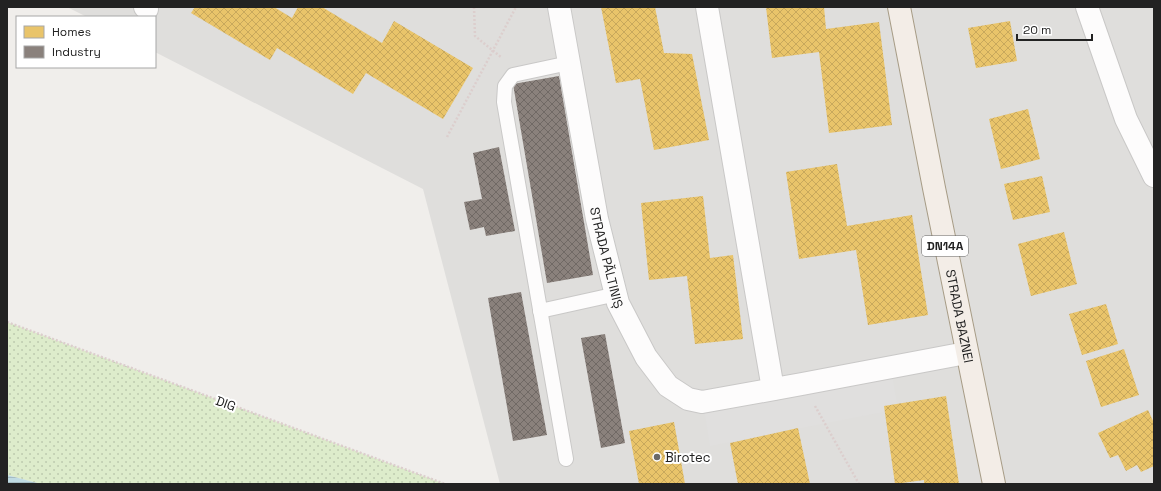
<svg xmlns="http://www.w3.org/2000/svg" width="1161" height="491" font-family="'Space Grotesk',sans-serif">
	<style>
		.residential { fill: #dfdedc }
		.grass { fill: url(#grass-dots) }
		.parking { fill: #e0dfde }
		.water { fill: url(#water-rules) }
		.homes { fill: url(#homes-cross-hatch) }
		.industry { fill: url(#industry-cross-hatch) }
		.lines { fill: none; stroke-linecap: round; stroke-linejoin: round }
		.service-casing { stroke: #c9c8c7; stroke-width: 16 }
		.minor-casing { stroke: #c9c8c7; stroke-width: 24 }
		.primary-casing { stroke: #a79c86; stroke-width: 24 }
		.path { stroke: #dccecd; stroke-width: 2.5; stroke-dasharray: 2 2; stroke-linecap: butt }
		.service { stroke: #fdfcfc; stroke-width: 14 }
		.minor { stroke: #fdfcfc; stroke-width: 22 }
		.primary { stroke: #f3ede7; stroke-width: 22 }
		.poi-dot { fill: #6a6968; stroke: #fff; stroke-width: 1.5 }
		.labels { text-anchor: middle; stroke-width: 4; stroke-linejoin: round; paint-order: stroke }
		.shield { fill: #fff; stroke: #646464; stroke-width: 1 }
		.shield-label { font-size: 12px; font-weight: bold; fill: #222 }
		.street-label { font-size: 13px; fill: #222; stroke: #fff }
		.poi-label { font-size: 13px; fill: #222; stroke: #fff; text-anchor: start }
	</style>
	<defs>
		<pattern id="grass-dots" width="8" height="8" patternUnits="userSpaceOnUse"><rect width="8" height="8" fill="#ddeccb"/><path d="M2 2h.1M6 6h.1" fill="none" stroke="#bdcaae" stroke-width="1.8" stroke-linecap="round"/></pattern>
		<pattern id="water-rules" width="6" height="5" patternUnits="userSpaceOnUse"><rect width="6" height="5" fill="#bfdbe3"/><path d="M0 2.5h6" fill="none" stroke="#a4bcc2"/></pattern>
		<pattern id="homes-cross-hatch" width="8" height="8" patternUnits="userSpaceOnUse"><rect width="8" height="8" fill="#e9c46a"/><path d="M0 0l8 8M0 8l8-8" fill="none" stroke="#c8a85c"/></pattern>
		<pattern id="industry-cross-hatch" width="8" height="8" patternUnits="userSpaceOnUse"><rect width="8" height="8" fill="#8a817c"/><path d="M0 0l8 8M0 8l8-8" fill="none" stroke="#706965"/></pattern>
	</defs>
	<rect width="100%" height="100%" fill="#f0eeeb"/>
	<path class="residential" d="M67,7H1154V484H500L423,189L155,52V17H87Z"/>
	<path class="grass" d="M7,322L445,484H41L7,475Z"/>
	<path class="parking" d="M892,375L898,409L710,446L704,408Z"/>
	<path class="water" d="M7,475L41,484H7Z"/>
	<g class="homes">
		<path d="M195,7H274L292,18L298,7H322L382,43L394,21L473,68L443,119L366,73L353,94L277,48L270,60L191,13Z"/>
		<path d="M601,7H655L664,53L692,54L709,140L654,150L640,79L616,83Z"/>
		<path d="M766,7H824L826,29L879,22L892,125L829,133L819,52L772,58Z"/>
		<path d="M1010,21L1017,61L976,68L968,28Z"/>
		<path d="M1028,109L1040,159L1001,169L989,119Z"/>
		<path d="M837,164L847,226L912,215L928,315L868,325L856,250L799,259L786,172Z"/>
		<path d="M1042,176L1050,212L1013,220L1004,184Z"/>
		<path d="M703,196L710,258L733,255L743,339L695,344L687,276L649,280L641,203Z"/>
		<path d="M1064,232L1077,284L1031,296L1018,244Z"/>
		<path d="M1106,304L1118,344L1082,355L1069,314Z"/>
		<path d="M1124,349L1139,395L1101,407L1086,361Z"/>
		<path d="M946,396L959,484H924V480L895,484L884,406Z"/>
		<path d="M1148,410L1154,423V466L1141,472L1137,465L1126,471L1118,455L1110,458L1098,433Z"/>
		<path d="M674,422L685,484H639L629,431Z"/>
		<path d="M798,428L810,484H738L730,443Z"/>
	</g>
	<g class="industry">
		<path d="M559,76L593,275L547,283L513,84Z"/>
		<path d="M499,147L515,231L486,236L484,227L470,230L464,202L482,199L473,153Z"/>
		<path d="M521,292L547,435L513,441L488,298Z"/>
		<path d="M605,334L625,443L601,448L581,338Z"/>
	</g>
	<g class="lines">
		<defs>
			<g id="service">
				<path d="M540,311L617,294"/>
				<path d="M566,459L504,102L505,86L513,75L569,63"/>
			</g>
			<g id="minor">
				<path d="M145,7L147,9"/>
				<path id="s1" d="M559,7L597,219L618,303L646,357L668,386L688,399L702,402L802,384L966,353"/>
				<path d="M707,7L773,389"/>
				<path d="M1087,7L1126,119L1154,176"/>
			</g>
			<g id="primary">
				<path id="s2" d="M899,7L934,188L994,484"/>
			</g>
		</defs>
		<use href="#service" class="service-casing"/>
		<use href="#minor" class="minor-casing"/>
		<use href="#primary" class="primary-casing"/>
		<g class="path">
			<path d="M474,7L475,36L502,58"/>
			<path d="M447,137L516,7"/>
			<path d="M7,322L445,484"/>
			<path d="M815,406L859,484"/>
		</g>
		<use href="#service" class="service"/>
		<use href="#minor" class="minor"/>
		<use href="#primary" class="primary"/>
	</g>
	<circle class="poi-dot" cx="657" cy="457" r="4"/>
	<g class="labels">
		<rect class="shield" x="922" y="236" width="46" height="20" rx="3"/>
		<g class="shield-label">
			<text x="945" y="250">DN14A</text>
		</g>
		<g class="street-label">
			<text dy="5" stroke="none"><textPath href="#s1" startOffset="255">STRADA PĂLTINIȘ</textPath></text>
			<text dy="5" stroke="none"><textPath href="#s2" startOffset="315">STRADA BAZNEI</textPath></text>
			<text transform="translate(226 403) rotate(20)" y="5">DIG</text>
		</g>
		<g class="poi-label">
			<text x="665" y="462">Birotec</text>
		</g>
	</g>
	<rect width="1161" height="491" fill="none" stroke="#222222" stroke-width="16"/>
	<rect x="16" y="16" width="140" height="52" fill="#ffffff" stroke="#a7a7a7"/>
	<rect x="24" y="26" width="20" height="12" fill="#e9c46a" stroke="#a7a7a7"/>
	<text x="52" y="36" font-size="12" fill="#222222">Homes</text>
	<rect x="24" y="46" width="20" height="12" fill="#8a817c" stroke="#a7a7a7"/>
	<text x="52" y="56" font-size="12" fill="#222222">Industry</text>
	<path d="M1017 34v6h75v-6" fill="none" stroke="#222222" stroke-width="2"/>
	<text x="1023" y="34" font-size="12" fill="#222222" stroke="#ffffff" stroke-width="3" paint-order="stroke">20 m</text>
</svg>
